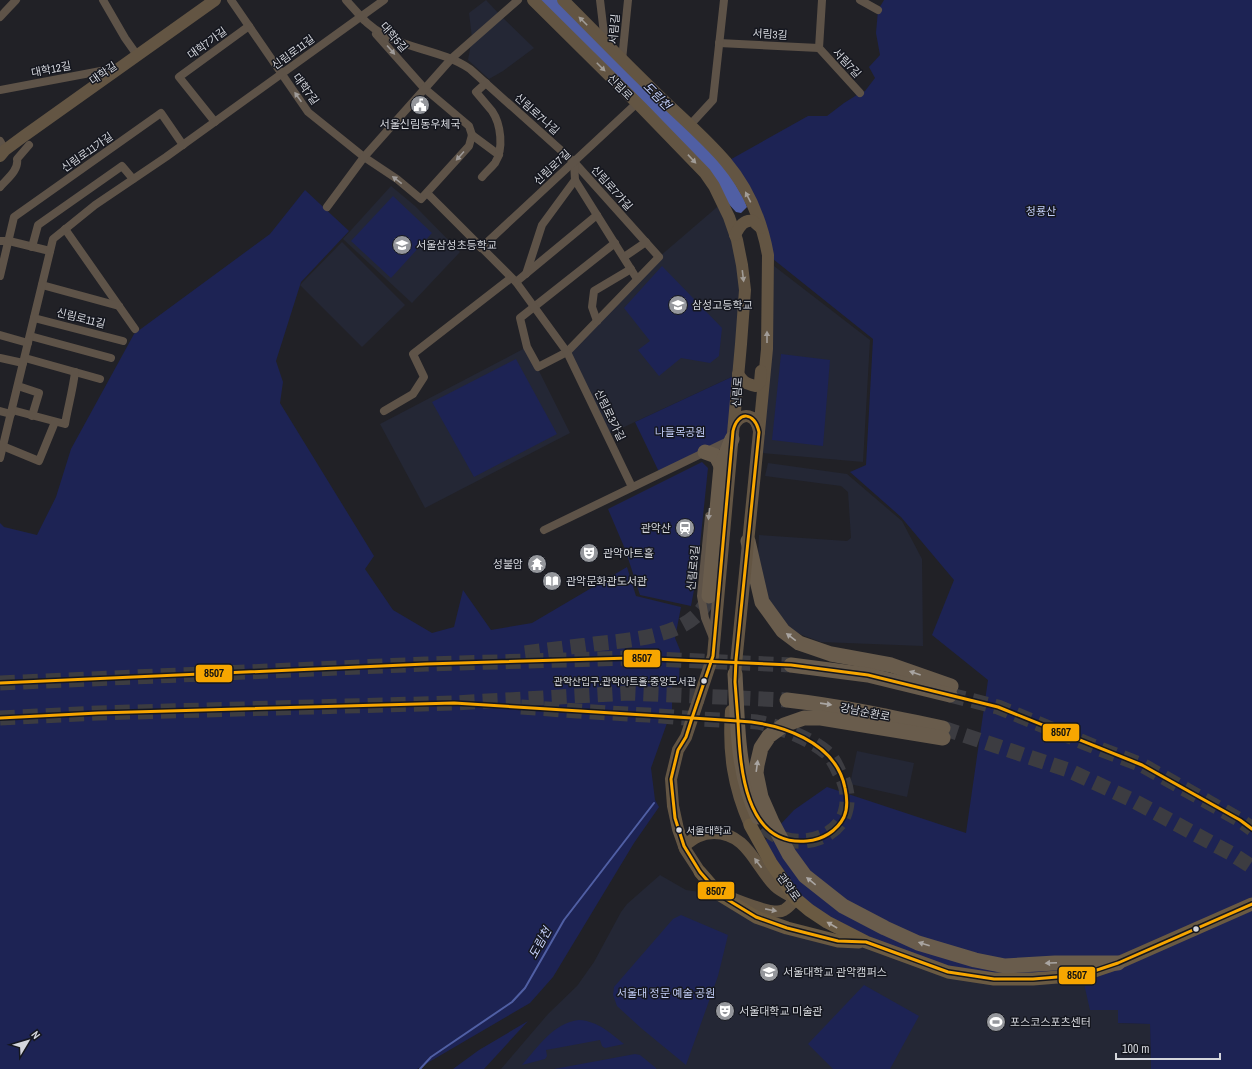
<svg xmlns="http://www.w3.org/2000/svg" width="1252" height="1069" font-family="'Archivo Narrow','Noto Sans KR',sans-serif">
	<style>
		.built { fill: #242735 }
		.green { fill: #1d2354 }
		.water { fill: #505fa4 }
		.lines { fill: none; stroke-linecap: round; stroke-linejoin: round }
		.stream { stroke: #505fa4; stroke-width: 2 }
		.highway-tunnel { stroke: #3c3c41; stroke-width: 15; stroke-dasharray: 15 8; stroke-linecap: butt }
		.street { stroke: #5e5348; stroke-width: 8 }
		.secondary { stroke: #635543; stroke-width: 12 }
		.primary { stroke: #6a5a42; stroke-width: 13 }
		.highway { stroke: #695c4c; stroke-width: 15 }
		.secondary-bridge { stroke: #635543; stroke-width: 12 }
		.bus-1-casing { stroke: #15171f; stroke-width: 6 }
		.bus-1 { stroke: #f7a600; stroke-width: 3 }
		.oneway { fill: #a19c97 }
		.oneway2 { fill: #9f9b99 }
		.oneway3 { fill: #a9a5a2 }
		.oneway4 { fill: #aaa49e }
		.bus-dot { fill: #d4d6dc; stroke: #15171f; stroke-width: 1.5 }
		.labels { text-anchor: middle; stroke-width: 3; stroke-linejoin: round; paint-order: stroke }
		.bus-label { font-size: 10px; fill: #d4d6dc; stroke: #15171f; text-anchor: end }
		.street-label { font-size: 11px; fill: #d4d6dc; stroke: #15171f }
		.poi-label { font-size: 11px; fill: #d4d6dc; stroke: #15171f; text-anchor: start }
		.park-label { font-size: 11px; fill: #c1ccf6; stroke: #15171f }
		.water-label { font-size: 12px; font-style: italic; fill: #c6d1fb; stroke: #15171f }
		.line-badge { stroke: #15171f; stroke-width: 1.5 }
		.pale-badge-label { font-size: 11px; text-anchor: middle; font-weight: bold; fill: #111 }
	</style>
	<rect width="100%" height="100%" fill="#212126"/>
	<g class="built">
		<path d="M486,0L502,17L534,48L503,71L489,79L468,60L472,38L469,13Z"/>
		<path d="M391,186L415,206L460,252L412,303L343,239Z"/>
		<path d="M723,202L742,265L738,374L607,435L567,352L659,257Z"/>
		<path d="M342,242L405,305L362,347L300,285Z"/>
		<path d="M774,266L870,340L863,462L761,453Z"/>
		<path d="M527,347L570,433L425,508L380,424Z"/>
		<path d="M768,463L847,474L902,521L922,559L923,646L821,642L802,635L784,626L775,616L757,577L759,535L847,541L851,538L848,492L841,486L765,476Z"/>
		<path d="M857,751L914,763L907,797L850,784Z"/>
		<path d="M660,875L686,890L720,895L787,928L1082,975L1118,1010V1023L1150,1024L1151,1069H501L548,1014L577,986L594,962L621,912L627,904Z"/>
	</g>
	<g class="green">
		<path d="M884,0H1252V1069H1151L1150,1024L1118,1023V1010H1090L1082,975L948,972L809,910L761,845L794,810L827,787L966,833L988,680L932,635L954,580L901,517L850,472L866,465L873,339L768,255L765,240L726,162L808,116H827L844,103L860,93L865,91L875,78L869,67L880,55L876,33L878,10Z"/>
		<path d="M305,190L349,231L301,282L276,361L283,382L280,403L374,556L365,569L393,610L432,633L454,627L463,590L491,630L532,623L627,567L636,596L681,607L675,638L680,650L679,686H672V709L651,768L655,800L659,807L634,843L553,977L530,1003L417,1069H0V523L4,527L37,535L56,497L71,449L134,334L270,234Z"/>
		<path d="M393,196L432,233L391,278L351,241Z"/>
		<path d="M662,266L722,328L719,356L710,363L681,358L659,376L638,350L650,341L624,308Z"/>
		<path d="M781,354L830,360L823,446L772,440Z"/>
		<path d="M516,359L557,434L474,477L432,402Z"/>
		<path d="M738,374L732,439L660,474L635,422Z"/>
		<path d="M702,462L708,468L697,574L691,606L640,595L625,549L608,509Z"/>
		<path d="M681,915L728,935L718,976L686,1065L641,1028L617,1006L613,995L614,987L673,919Z"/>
		<path d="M864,985L919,1016L890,1069H833L808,1044Z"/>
		<path d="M579,1020C598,1021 610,1033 624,1044L605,1048L602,1046L600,1040L546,1050L547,1056L545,1059L522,1065C538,1047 553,1023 579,1020Z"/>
		<path d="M528,1021L484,1069H453L479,1050Z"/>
		<path d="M635,1054L640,1055L656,1068V1069H554Z"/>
	</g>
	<path class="water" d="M537,0H559L723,163L744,199L747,207L741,213L736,212L726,201Z"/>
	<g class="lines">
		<path class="stream" d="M420,1069L431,1057L512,1002L525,988L564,920L654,803"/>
		<g class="highway-tunnel">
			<path d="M525,653C548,650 571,647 594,644C629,640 696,637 709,596"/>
			<path d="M0,683L426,664L631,658L791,665"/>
			<path d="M950,695L998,707L1100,749L1142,765L1240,820L1252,829"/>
			<path d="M521,707C563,710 606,713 648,715C672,717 696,719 720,720C732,721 745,721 757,722C778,726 809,738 826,752C832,757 836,765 839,772C846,783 849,796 846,809C840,840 795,850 772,833C766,829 762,823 758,817"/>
			<path d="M0,718L98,713L454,703L629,693L787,700"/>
			<path d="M943,728L1068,770L1134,801L1232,854L1252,867"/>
		</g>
		<g class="street">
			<path d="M103,0L125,38L137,55"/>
			<path d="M231,0L308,112L364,157L397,179L421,199L469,146L472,135L469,126L424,88L376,34"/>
			<path d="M346,0L364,20"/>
			<path d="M600,0L605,42"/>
			<path d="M822,0L819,48L860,93"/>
			<path d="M860,0L878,10"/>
			<path d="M0,17L16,0"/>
			<path d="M361,17C393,51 434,45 470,69L574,162L659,257L567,352L538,367L527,347L520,318L615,243"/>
			<path d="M719,43L819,48"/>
			<path d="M622,60L628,0"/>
			<path d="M0,90L106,70"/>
			<path d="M215,122L179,77L249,26"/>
			<path d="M690,125L713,100L724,0"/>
			<path d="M472,135L499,155"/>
			<path d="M0,141L5,150"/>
			<path d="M574,162L575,180L637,279"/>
			<path d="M482,177C486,172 491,168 495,163C504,149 501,124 492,111C487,105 481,98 476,92L486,83"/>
			<path d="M0,187C7,179 19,170 17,159L29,145"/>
			<path d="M427,193L516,282L567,352L632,487"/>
			<path d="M327,207L364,157L452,58L518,0"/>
			<path d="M65,229L135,329"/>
			<path d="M0,241H9L50,251"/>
			<path d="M32,247L38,225L122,166L133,179"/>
			<path d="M481,248L637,103"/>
			<path d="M624,257L646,242"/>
			<path d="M526,274L542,225L575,180"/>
			<path d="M0,276L14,217L161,113L183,145"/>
			<path d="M516,282L597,215"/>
			<path d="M42,285L119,306"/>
			<path d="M34,318L123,341"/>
			<path d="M597,321L592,307L594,291L631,269"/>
			<path d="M0,335L28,343"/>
			<path d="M30,336L111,358"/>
			<path d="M0,358L23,363"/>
			<path d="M25,358L100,379"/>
			<path d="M18,386L39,393L32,416"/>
			<path d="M12,410L65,424C68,407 73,389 75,372"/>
			<path d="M0,411L11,414"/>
			<path d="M384,411L413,394L424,377L413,354L511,278"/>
			<path d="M0,445L39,461L55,422"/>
			<path d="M0,458L53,239L95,205L166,157L384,0"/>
			<path d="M709,516L701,596L705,618L713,638"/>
			<path d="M544,530L730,440"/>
		</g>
		<g class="secondary">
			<path d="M533,0L642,108L705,173L714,186L729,217L737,240L742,265L745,290L741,344L713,656L686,737L678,750L671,779L673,806L678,829L685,849L700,872"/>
			<path d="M563,0C593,30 622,60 653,90C677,114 704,136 726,162C748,188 762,222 768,255L767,349L759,432"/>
			<path d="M0,156L5,150L24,136L215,0"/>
			<path d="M735,235C739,228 743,219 753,221L761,228"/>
			<path d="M738,374C743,382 746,384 756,386L760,382L761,371"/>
			<path d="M734,425C743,411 756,414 759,431"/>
			<path d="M731,711C728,752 733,787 750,825"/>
			<path d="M684,846C694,838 701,833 714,833C747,833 755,866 775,886C780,891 789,895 796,899C792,903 788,908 784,910C774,916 742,902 731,898"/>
		</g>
		<g class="primary">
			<path d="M750,825L771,863L796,899L809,910L827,922L866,942L948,972L994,979H1033L1082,975L1118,963L1252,904"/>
			<path d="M700,872L720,895L756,917L787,928L838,941L859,942"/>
		</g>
		<g class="highway">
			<path d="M705,452L716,456L721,466"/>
			<path d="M748,541L762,602L783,631L799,643L831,654L891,665L951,686"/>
			<path d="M709,596L721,466L732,439"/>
			<path d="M791,665L868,675L950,695"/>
			<path d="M735,674C738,724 736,770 758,817"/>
			<path d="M787,700C840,706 891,717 943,728"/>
			<path d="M943,738L821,718H804L784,725L769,736L761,748L757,765L756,773L761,797L772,822L789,854L805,876L843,906L885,928L918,943L975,960L1005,966L1055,963H1118"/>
		</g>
		<path class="secondary-bridge" d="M735,674L759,432"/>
		<defs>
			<g id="bus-1">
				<path d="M0,683L426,664L631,658L791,665L868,675L998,707L1142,765L1240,820L1252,829"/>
				<path d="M0,718L98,713L454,703L692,718"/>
				<path d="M692,718L738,721"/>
				<path d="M692,718L686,737L678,750L671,779L675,818L684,846L700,872L720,895L756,917L787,928L838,941L866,942L948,972L994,979H1033L1082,975L1118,963L1252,904"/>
				<path d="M692,718L713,656L733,431C738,410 755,412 759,432L736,660L735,682L738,721"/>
				<path d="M738,721C779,723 836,741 845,788C847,797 848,808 844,817C837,831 822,840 807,841C744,847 740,765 738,721Z"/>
			</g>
		</defs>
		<use href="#bus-1" class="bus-1-casing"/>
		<use href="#bus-1" class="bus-1"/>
	</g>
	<defs><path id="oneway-solid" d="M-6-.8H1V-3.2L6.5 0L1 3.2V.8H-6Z"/></defs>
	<g class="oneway">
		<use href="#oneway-solid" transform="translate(583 21) rotate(-135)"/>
		<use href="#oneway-solid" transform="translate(601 67) rotate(45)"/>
		<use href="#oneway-solid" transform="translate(692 159) rotate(47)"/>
		<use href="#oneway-solid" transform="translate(748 197) rotate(-117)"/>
		<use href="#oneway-solid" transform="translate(743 276) rotate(83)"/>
		<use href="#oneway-solid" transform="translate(767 337) rotate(-90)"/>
		<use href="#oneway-solid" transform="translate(758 863) rotate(-127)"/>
		<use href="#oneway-solid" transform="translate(771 910) rotate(11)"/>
	</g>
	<g class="oneway2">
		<use href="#oneway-solid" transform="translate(391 50) rotate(49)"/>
		<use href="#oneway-solid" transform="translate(298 97) rotate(-125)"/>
		<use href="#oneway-solid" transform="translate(460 156) rotate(132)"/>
		<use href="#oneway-solid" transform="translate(397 180) rotate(-143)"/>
		<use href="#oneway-solid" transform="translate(709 514) rotate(96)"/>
	</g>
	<g class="oneway3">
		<use href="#oneway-solid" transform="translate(791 637) rotate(-143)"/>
		<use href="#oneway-solid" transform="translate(915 673) rotate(-161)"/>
		<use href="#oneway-solid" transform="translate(826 704) rotate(8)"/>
		<use href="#oneway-solid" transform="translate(757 766) rotate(-82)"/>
		<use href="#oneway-solid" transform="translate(811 881) rotate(-141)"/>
		<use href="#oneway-solid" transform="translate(924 944) rotate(-162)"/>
		<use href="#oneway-solid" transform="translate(1051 963) rotate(177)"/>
	</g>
	<use class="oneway4" href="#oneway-solid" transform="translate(832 925) rotate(-150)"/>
	<defs>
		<symbol id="civic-disc" viewBox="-11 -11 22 22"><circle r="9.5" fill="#95979c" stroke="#15171f"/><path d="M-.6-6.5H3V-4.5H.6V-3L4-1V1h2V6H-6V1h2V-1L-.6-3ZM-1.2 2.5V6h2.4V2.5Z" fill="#fff"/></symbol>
		<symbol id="school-disc" viewBox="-11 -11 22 22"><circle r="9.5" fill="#95979c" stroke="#15171f"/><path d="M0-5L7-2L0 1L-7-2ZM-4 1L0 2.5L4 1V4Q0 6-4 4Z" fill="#fff"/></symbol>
		<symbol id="station-disc" viewBox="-11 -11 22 22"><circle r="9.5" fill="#95979c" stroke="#15171f"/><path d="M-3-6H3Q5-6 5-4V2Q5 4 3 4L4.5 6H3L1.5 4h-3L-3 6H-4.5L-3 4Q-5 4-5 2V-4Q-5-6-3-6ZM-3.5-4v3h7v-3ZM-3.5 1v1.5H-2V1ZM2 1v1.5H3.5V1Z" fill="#fff"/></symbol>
		<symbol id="theatre-disc" viewBox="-11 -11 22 22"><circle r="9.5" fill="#95979c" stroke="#15171f"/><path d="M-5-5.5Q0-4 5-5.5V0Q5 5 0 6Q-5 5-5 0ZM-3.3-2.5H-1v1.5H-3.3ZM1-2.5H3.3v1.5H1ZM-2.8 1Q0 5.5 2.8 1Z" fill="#fff"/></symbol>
		<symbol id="temple-disc" viewBox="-11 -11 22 22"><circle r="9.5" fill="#95979c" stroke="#15171f"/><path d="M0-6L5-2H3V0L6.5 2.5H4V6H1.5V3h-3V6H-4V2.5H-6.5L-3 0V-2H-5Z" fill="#fff"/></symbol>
		<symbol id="library-disc" viewBox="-11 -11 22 22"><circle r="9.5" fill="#95979c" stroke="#15171f"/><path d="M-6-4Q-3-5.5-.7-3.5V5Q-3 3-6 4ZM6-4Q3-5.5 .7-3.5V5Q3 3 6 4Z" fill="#fff"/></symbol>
		<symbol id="university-disc" viewBox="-11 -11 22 22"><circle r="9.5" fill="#95979c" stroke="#15171f"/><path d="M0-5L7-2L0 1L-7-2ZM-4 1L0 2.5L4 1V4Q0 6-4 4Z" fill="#fff"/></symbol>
		<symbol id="stadium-disc" viewBox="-11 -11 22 22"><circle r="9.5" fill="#95979c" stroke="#15171f"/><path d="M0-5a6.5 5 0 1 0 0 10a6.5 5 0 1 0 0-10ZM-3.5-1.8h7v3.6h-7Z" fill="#fff"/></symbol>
	</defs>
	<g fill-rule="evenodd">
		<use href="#civic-disc" x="409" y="94" width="22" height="22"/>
		<use href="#school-disc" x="391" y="234" width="22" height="22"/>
		<use href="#school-disc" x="667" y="294" width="22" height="22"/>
		<use href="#station-disc" x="674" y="517" width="22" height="22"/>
		<use href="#theatre-disc" x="578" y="542" width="22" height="22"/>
		<use href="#temple-disc" x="526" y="553" width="22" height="22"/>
		<use href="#library-disc" x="541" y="570" width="22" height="22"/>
		<use href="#university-disc" x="758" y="961" width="22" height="22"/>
		<use href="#theatre-disc" x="714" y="1000" width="22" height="22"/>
		<use href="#stadium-disc" x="985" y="1011" width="22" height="22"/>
	</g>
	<g class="bus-dot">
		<circle cx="704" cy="681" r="3.5"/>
		<circle cx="679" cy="830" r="3.5"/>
		<circle cx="1196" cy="929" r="3.5"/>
	</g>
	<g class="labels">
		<g class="bus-label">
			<text x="696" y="685">관악산입구.관악아트홀·중앙도서관</text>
			<text x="686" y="834" text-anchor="start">서울대학교</text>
		</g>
		<g class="street-label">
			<text transform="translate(614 29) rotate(-85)" y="4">서림길</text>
			<text transform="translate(770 34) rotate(3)" y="4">서림3길</text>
			<text transform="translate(394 37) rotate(49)" y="4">대학5길</text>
			<text transform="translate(207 43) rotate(-36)" y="4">대학7가길</text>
			<text transform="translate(293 52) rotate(-36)" y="4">신림로11길</text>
			<text transform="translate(847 63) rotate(47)" y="4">서림7길</text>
			<text transform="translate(51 69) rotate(-11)" y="4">대학12길</text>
			<text transform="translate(103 73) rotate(-35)" y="4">대학길</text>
			<text transform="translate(620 87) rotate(45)" y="4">신림로</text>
			<text transform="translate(306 89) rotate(54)" y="4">대학7길</text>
			<text transform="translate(537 114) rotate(42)" y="4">신림로7나길</text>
			<text transform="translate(87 152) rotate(-35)" y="4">신림로11가길</text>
			<text transform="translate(552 167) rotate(-43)" y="4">신림로7길</text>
			<text transform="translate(612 188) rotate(48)" y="4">신림로7가길</text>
			<text transform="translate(81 318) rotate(14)" y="4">신림로11길</text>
			<text transform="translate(737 392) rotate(-86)" y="4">신림로</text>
			<text transform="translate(610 415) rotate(64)" y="4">신림로3가길</text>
			<text transform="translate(693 568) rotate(-84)" y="4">신림로3길</text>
			<text transform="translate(865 712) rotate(11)" y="4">강남순환로</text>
			<text transform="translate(789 887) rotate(53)" y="4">관악로</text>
		</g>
		<g class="poi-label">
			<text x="420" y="128" text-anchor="middle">서울신림동우체국</text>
			<text x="416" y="249">서울삼성초등학교</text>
			<text x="692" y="309">삼성고등학교</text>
			<text x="671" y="532" text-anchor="end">관악산</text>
			<text x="603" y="557">관악아트홀</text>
			<text x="523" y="568" text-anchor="end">성불암</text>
			<text x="566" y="585">관악문화관도서관</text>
			<text x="783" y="976">서울대학교 관악캠퍼스</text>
			<text x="739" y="1015">서울대학교 미술관</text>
			<text x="1010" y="1026">포스코스포츠센터</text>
		</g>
		<g class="park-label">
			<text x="1041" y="215">청룡산</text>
			<text x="680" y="436">나들목공원</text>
			<text x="666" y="997">서울대 정문 예술 공원</text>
		</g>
		<g class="water-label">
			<text transform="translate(657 96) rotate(45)" y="4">도림천</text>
			<text transform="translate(540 943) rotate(-61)" y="4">도림천</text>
		</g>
	</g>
	<g class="line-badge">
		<rect x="623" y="649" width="38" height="19" rx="4" fill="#f7a600"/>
		<rect x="195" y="664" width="38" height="19" rx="4" fill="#f7a600"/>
		<rect x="1042" y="723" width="38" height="19" rx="4" fill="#f7a600"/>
		<rect x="697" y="881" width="38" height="19" rx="4" fill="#f7a600"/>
		<rect x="1058" y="966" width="38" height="19" rx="4" fill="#f7a600"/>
	</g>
	<g class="pale-badge-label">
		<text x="642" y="662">8507</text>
		<text x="214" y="677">8507</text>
		<text x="1061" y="736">8507</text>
		<text x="716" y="895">8507</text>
		<text x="1077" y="979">8507</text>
	</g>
	<g transform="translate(28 1041) rotate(52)" stroke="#15171f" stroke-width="3" paint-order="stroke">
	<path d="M0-3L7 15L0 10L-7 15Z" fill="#d4d6dc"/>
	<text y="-6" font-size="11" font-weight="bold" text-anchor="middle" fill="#d4d6dc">N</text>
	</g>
	<path d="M1116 1053v6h104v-6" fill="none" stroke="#d4d6dc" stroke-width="2"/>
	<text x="1122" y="1053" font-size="12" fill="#d4d6dc" stroke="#15171f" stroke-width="3" paint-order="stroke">100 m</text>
</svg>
